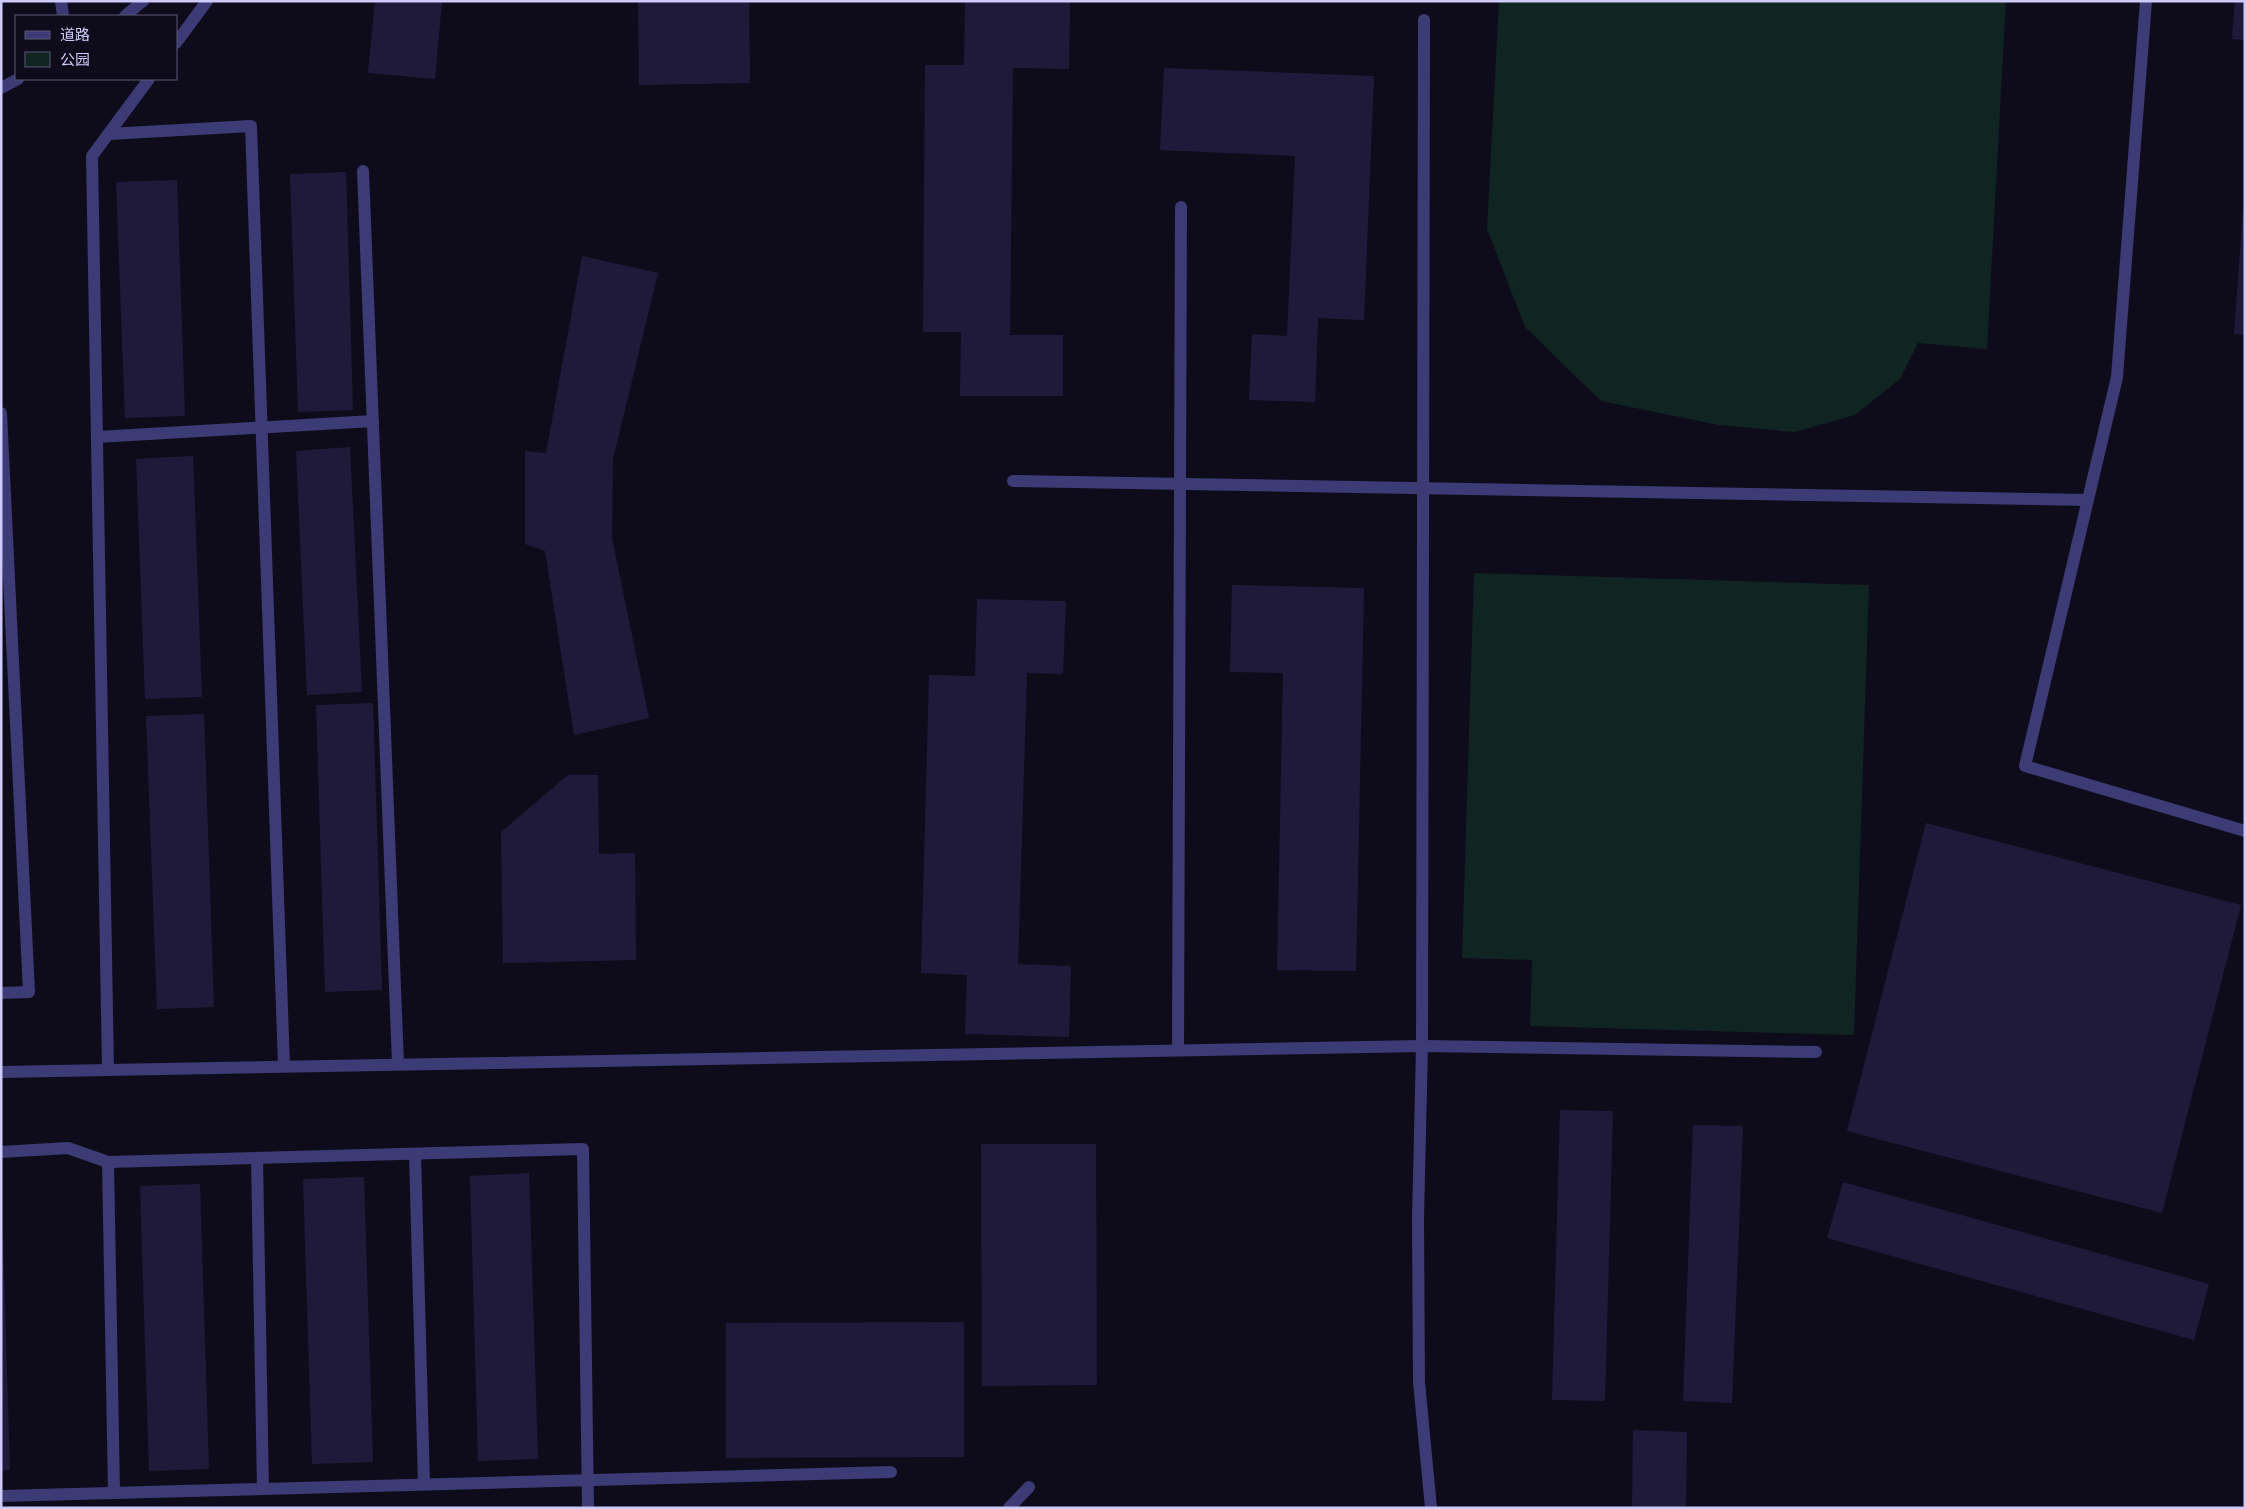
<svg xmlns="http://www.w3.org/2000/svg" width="2246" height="1509" font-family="'Titillium Web','Noto Sans SC',sans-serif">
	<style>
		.green { fill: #102422 }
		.building { fill: #201a3a }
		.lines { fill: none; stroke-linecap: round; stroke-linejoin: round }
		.lane { stroke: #3c3b75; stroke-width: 12 }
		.street { stroke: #3c3b75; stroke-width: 12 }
	</style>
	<rect width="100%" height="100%" fill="#0e0c1a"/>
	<g class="green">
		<path d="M1499,1H2006L1987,349L1918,343L1900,379L1855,415L1795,432L1719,425L1601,401L1525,327L1487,229Z"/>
		<path d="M1474,573L1869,585L1854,1035L1530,1026L1532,960L1462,958Z"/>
	</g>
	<g class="building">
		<path d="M375,1H442L435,79L368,73Z"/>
		<path d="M638,1H749L750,83L639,85Z"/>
		<path d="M965,1H1070L1069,69L1013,68L1010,335H1063V396H960L961,332H923L925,65H964Z"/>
		<path d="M2235,1H2245V40L2232,39Z"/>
		<path d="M1164,68L1374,76L1364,320L1318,318L1315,402L1249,400L1252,334L1287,336L1295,156L1160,150Z"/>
		<path d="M346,172L353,410L298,412L290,174Z"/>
		<path d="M177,180L185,416L125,418L116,182Z"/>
		<path d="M2243,210H2245V335L2234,334Z"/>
		<path d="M582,256L658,273L613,459L612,538L649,718L574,735L545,551L525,544V451L546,453Z"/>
		<path d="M350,447L362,692L307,695L296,451Z"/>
		<path d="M193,456L202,697L145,699L136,459Z"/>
		<path d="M1232,585L1364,588L1356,971L1277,970L1283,673L1230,672Z"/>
		<path d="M977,599L1066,601L1063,674L1027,673L1018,964L1071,966L1069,1037L965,1034L967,975L921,973L929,675L975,676Z"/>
		<path d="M373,703L382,990L325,992L316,705Z"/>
		<path d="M204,714L214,1007L157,1009L146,716Z"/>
		<path d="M568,775H598L599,854L635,853L636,960L503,963L501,832Z"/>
		<path d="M1926,823L2241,905L2162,1213L1847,1131Z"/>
		<path d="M1560,1110L1613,1111L1605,1401L1552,1400Z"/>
		<path d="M1693,1125L1743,1126L1732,1403L1683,1401Z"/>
		<path d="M981,1144H1096L1097,1385L982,1386Z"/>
		<path d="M529,1173L538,1459L478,1461L470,1176Z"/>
		<path d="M364,1177L373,1462L312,1464L303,1179Z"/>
		<path d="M1843,1182L2209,1284L2194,1340L1827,1238Z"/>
		<path d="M200,1184L209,1469L149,1471L140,1186Z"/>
		<path d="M1,1238H3L10,1470L1,1471Z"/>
		<path d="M964,1322V1457L726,1458V1323Z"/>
		<path d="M1633,1430L1687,1432L1686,1508H1632Z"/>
	</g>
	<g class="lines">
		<g class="lane">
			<path d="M61,1L63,16"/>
			<path d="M125,16L143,1"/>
			<path d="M1,88L18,79"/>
			<path d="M109,134L251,126L284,1066"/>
			<path d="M363,171L398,1064"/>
			<path d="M1,413L29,992L1,993"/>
			<path d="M97,437L373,421"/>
			<path d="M1,1152L68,1148L108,1162L583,1149L588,1508"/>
			<path d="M415,1154L424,1484"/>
			<path d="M257,1159L263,1489"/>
			<path d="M108,1162L114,1493"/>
			<path d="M1,1496L891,1472"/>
			<path d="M1009,1508L1029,1487"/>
		</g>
		<g class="street">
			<path d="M2146,1L2117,377L2025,766L2245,831"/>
			<path d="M1424,20L1422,1046L1418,1219L1419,1382L1431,1508"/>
			<path d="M176,43L207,1"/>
			<path d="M1013,481L2088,500"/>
			<path d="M1178,1050L1181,207"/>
			<path d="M108,1070L92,156L149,79"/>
			<path d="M1,1072L1422,1046L1816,1052"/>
		</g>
	</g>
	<rect width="2246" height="1509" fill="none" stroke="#cecafa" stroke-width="5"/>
	<rect x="15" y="15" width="162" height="65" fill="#0e0c1a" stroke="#5b5874"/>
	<rect x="25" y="31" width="25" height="8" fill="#3c3b75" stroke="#5b5874"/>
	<text x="60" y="40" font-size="15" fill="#cecafa">道路</text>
	<rect x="25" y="52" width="25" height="15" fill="#102422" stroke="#5b5874"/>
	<text x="60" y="65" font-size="15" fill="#cecafa">公园</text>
</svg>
